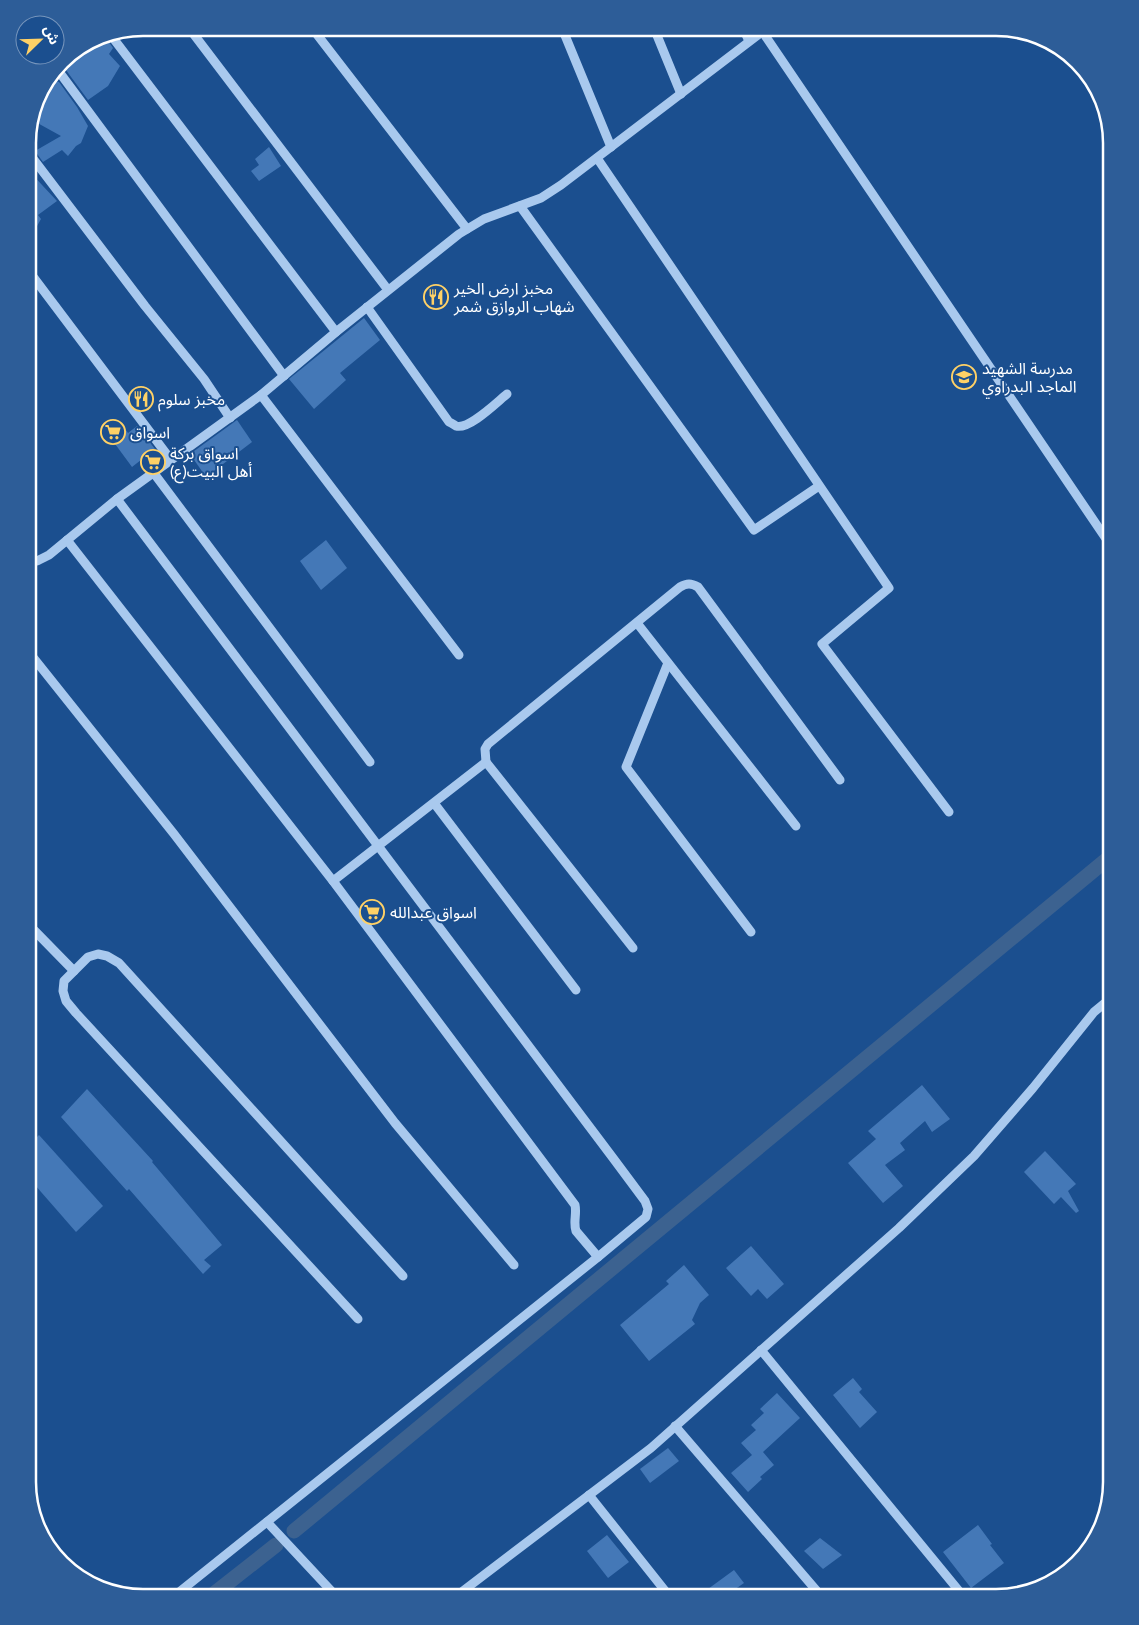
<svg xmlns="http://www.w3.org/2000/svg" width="1139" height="1625" font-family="Lato,'Noto Sans Arabic',sans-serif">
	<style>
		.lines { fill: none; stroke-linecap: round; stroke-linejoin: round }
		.canal { stroke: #3c6290; stroke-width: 15 }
		.building { fill: #4478b7 }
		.minor { stroke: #a9c9ee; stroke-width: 9 }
		.labels { text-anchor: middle; stroke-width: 4; stroke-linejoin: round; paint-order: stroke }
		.poi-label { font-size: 16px; fill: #fff; stroke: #1b4f8f; text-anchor: start }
		.rim { fill: none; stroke: #fff; stroke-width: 2.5 }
	</style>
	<rect width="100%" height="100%" fill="#1b4f8f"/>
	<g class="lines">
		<g class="canal">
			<path d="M294,1531L1111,856"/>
			<path d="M210,1597L276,1545"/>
		</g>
	</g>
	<g class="building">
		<path d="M104,35L113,48L109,54L120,66L108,86L88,100L63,66L84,50L81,47L99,36Z"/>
		<path d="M49,79L59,82L77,107L88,126L81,143L76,146L68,156L62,150L43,162L35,151L61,136L32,120L39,92Z"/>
		<path d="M269,147L281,166L259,181L251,171L259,165L255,159Z"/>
		<path d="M28,162L32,168L28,170L57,201L38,215L41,219L28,242Z"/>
		<path d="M364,318L380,340L340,373L346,380L314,409L289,379Z"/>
		<path d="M237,420L252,442L206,477L190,454Z"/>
		<path d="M121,423L128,433L137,426L155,449L132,467L107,433Z"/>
		<path d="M326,540L347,568L321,590L300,561Z"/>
		<path d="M922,1085L950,1119L932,1132L925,1121L900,1143L905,1150L885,1165L903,1186L883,1203L848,1163L876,1139L868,1131Z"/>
		<path d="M87,1089L153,1161L152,1162L222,1245L204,1260L211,1266L203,1274L129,1189L127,1191L61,1117Z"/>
		<path d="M39,1135L103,1206L76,1232L28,1177V1146Z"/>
		<path d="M1045,1151L1076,1184L1068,1191L1079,1211L1076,1213L1061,1197L1054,1204L1024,1172Z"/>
		<path d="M751,1246L784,1284L767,1299L758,1289L751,1296L726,1268Z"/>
		<path d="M684,1265L709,1295L700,1303L692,1320L695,1324L649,1361L620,1325L669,1284L666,1281Z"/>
		<path d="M853,1378L862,1389L859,1392L877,1412L860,1428L833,1395Z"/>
		<path d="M777,1393L800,1418L763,1452L774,1465L760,1477L762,1479L748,1492L731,1473L752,1455L741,1443L756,1430L751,1425L764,1413L760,1409Z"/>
		<path d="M668,1448L679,1461L650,1483L640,1469Z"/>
		<path d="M978,1525L992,1544L990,1545L1004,1563L971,1588L943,1552Z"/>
		<path d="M607,1535L629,1562L608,1578L587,1551Z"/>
		<path d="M820,1538L842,1555L823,1569L804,1551Z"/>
		<path d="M734,1570L744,1583L724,1597H697Z"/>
	</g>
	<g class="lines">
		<g class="minor">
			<path d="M189,28L385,286"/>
			<path d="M312,28L467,229"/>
			<path d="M562,28L611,147"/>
			<path d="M654,28L681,94"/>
			<path d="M743,28L749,41"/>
			<path d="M762,31L1111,546"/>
			<path d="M110,34L336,332"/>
			<path d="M57,69L284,376"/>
			<path d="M28,152L145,306L204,379L230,418"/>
			<path d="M597,158L889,588L822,644L949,812"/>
			<path d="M520,206L754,530L819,486"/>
			<path d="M28,270L171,460"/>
			<path d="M367,307L449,422C452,423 454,425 456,426C469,430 497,402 507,394"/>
			<path d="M261,395L459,655"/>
			<path d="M153,472L370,762"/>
			<path d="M117,499L613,1158L645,1201L648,1209L646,1217L598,1257L173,1597"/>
			<path d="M67,540L333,881L575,1205C577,1214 573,1222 576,1231L598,1257"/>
			<path d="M28,560L37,561L49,555L117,499L261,395L336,332L459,234L484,219L541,198L561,185L767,28"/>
			<path d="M637,623L796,826"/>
			<path d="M28,651L174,834L395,1123L514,1265"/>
			<path d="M668,663L626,767L751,932"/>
			<path d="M486,762L485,749L488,744L680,587C687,583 691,583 698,587L840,780"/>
			<path d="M434,803L576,990"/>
			<path d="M333,881L486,762L633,948"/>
			<path d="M28,924L74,971"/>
			<path d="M358,1319L76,1013L66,1001L63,991L64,981L88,957L98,954L107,956L119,963L403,1276"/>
			<path d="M761,1350L964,1597"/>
			<path d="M675,1426L822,1597"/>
			<path d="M589,1495L670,1597"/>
			<path d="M267,1522L337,1597"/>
			<path d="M455,1597L651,1448L899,1228L974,1156L1033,1088L1094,1012L1111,998"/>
		</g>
	</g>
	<defs>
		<symbol id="restaurant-ring" viewBox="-11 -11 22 22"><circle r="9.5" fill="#1b4f8f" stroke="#ffd166" stroke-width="1.5"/><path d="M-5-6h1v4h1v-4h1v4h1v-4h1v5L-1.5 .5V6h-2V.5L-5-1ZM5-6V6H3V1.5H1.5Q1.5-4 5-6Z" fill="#ffd166"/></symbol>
		<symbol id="school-ring" viewBox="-11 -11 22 22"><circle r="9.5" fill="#1b4f8f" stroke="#ffd166" stroke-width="1.5"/><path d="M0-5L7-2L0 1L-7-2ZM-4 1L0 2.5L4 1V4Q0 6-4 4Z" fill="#ffd166"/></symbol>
		<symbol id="supermarket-ring" viewBox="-11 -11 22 22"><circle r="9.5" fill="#1b4f8f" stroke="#ffd166" stroke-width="1.5"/><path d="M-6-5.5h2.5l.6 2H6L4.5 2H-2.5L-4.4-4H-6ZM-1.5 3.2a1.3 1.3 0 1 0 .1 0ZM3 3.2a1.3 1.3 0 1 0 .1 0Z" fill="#ffd166"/></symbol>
	</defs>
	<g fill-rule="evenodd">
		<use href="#restaurant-ring" x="422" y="283" width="28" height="28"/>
		<use href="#school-ring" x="950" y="363" width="28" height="28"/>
		<use href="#restaurant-ring" x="127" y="385" width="28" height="28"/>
		<use href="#supermarket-ring" x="99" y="418" width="28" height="28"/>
		<use href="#supermarket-ring" x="139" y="448" width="28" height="28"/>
		<use href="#supermarket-ring" x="358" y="898" width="28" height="28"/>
	</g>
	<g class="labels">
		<g class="poi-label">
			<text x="454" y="294">مخبز ارض الخير<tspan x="454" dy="18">شهاب الروازق شمر</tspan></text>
			<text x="982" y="374">مدرسة الشهيد<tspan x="982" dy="18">الماجد البدراوي</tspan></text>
			<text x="158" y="405">مخبز سلوم</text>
			<text x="130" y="438">اسواق</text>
			<text x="170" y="459">اسواق بركة<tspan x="170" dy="18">أهل البيت(ع)</tspan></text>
			<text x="390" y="918">اسواق عبدالله</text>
		</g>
	</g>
	<path d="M0 0H1139V1625H0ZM143 36H996A107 107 0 0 1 1103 143V1482A107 107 0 0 1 996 1589H143A107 107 0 0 1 36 1482V143A107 107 0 0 1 143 36Z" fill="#2d5d98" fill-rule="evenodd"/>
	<path class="rim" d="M143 36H996A107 107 0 0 1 1103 143V1482A107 107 0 0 1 996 1589H143A107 107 0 0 1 36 1482V143A107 107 0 0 1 143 36Z"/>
	<g transform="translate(40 40) rotate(67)"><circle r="24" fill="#1b4f8f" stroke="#7695bc"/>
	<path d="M0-4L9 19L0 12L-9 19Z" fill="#ffd166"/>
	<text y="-8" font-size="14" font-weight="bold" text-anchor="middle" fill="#ffffff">ش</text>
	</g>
</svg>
